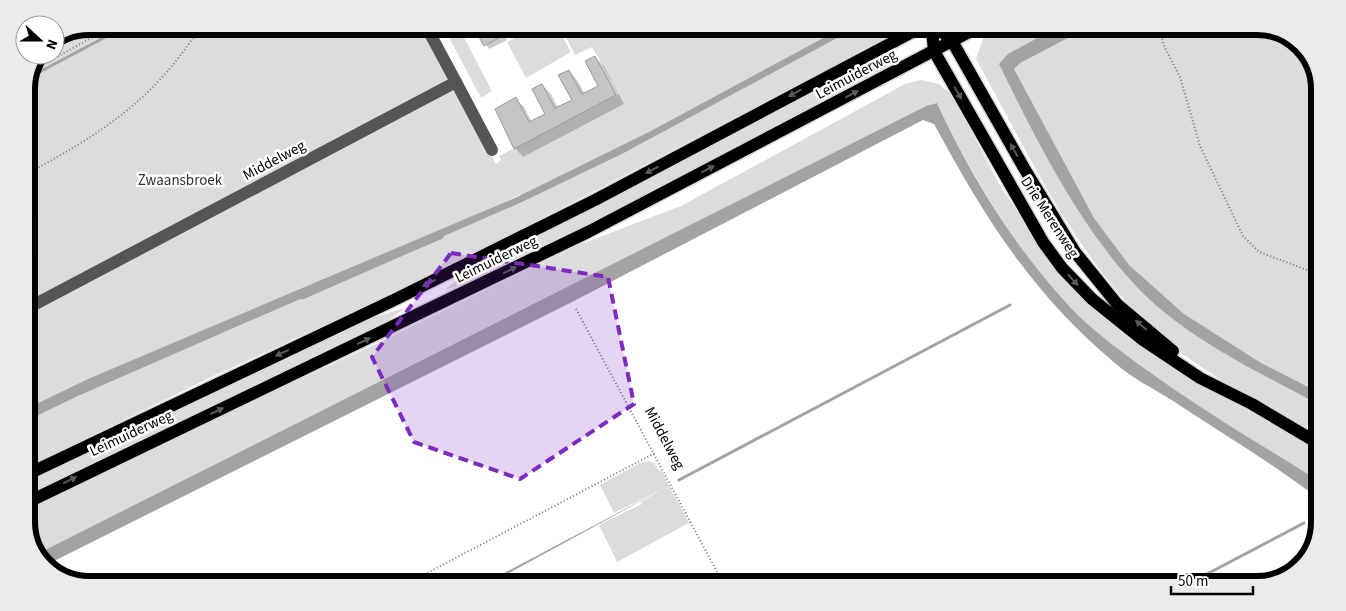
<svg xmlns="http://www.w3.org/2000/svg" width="1346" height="611" font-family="'Source Sans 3',sans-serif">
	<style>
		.green { fill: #dcdcdc }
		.water { fill: #a3a3a3 }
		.shadow { fill: #0003 }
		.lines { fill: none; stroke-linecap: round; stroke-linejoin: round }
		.stream { stroke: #a3a3a3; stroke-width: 3 }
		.building { fill: #c4c4c4; stroke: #999 }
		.major-casing { stroke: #dbdbdb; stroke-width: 15 }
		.path { stroke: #777; stroke-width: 2; stroke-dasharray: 1 2.5; stroke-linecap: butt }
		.minor { stroke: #555; stroke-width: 12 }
		.major { stroke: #000; stroke-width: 12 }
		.oneway { fill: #595959 }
		.marked { fill: #7b2cbf; fill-opacity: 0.2; stroke: #7b2cbf; stroke-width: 4; stroke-dasharray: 10 6; stroke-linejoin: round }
		.labels { text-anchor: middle; stroke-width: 5; stroke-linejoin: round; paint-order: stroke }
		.street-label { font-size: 15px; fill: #000; stroke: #fff }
		.park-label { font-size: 15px; fill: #333; stroke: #fff }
		.rim { fill: none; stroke: #000; stroke-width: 6 }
	</style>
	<rect width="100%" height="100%" fill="#fff"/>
	<g class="green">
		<path d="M89,26L424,28L496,164L501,160L499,156L619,94L592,47L575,55L561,28L843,29L522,200L520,195L26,415V85L40,55H55V40Z"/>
		<path d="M444,28H459L492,91L481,98Z"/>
		<path d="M536,28H558L571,52L526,78L507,42Z"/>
		<path d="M854,29L903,30L439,272L205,380L26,468V421L78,396L520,203L622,154Z"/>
		<path d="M986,30L1281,31L1309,54L1320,85L1316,435C1272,409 1224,385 1183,354C1085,281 1034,163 976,59Z"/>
		<path d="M888,51L895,64L599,220L478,280L444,290L474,269Z"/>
		<path d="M921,80L939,84L951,94L1001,187L1026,225L1061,272L1204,384L1316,448V479C1258,443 1199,408 1144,368C1118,349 1093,331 1071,308C1015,248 972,177 937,103L926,106L37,554L26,526V511L167,441L380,342L576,246L681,206L905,84Z"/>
		<path d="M405,308L375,330L105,457L26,497V483L101,445L371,318Z"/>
		<path d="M649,461L654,463L659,471L661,470L689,523L617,562L599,525L642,504L641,502L665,488L614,513L600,485L640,463Z"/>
	</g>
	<g class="water">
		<path d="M840,29H854L622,154L520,203L78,396L26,421V409L88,379L517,197L649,132Z"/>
		<path d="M1052,30H1083L1020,63L1014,69L1094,218L1129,265L1184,314L1261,363L1316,391V403C1268,377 1217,353 1173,319C1097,263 1040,148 999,64L1008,54Z"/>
		<path d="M937,103C971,177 1015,248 1071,308C1093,331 1118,349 1144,368C1199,408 1258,443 1316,479L1315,496C1269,461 1218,431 1170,399C1152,388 1132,378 1116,364C1032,294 985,218 934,124L923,120L570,303L46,565L39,560L37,554L926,106Z"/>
		<path d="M665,488L509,573L492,582H487Z"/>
	</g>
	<g class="shadow">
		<path d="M476,28H501L507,40L489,49Z"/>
		<path d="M595,57L604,66L624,104L523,157L515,148V99L524,107L532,122L547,114L542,85L551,94L558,108L573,100L569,71L577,80L585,94L600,86Z"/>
	</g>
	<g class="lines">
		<g class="stream">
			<path d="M30,77L126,26"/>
			<path d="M302,298L442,237"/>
			<path d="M679,480L1010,305"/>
			<path d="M1188,584L1304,523"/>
		</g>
	</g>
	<g class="building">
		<path d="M474,28H500L504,35L484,46Z"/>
		<path d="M595,56L616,95L514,149L495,109L516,97L529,122L545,114L532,89L542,84L555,108L572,100L558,75L569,70L582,94L598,86L585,61Z"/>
	</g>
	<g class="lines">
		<defs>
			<g id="major">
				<path d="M932,30L934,51L1043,242L1062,268L1092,299L1143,340L1200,378L1252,404L1316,442"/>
				<path d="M940,30L952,41L1024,168L1075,252L1117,304L1173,351"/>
				<path d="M26,475L394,300L595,200L916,30"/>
				<path d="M26,503L588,232L973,30"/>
			</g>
		</defs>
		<use href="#major" class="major-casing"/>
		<g class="path">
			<path d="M1168,31L1162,36L1163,44L1180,77L1200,146L1243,236L1259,252L1318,274"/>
			<path d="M33,70L113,26"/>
			<path d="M26,174C100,135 155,99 200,27"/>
			<path d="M576,309L723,583"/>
			<path d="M412,581L655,453"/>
		</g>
		<g class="minor">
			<path d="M456,82L492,150"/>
			<path d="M26,309L456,82L427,28"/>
		</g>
		<use href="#major" class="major"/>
	</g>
	<defs><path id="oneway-solid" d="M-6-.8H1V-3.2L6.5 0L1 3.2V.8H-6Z" transform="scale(1.25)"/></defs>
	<g class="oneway">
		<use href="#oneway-solid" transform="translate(795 93) rotate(152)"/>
		<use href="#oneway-solid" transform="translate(958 93) rotate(61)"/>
		<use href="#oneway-solid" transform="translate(852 94) rotate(-28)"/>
		<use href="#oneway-solid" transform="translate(1014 150) rotate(-120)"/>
		<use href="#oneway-solid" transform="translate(708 169) rotate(-28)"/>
		<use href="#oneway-solid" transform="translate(652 170) rotate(152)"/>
		<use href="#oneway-solid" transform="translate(510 270) rotate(-26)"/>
		<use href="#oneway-solid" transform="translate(1073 280) rotate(47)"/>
		<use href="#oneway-solid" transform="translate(429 283) rotate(153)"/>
		<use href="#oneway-solid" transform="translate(1141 325) rotate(-139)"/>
		<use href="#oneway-solid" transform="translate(364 341) rotate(-25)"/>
		<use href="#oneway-solid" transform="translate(282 353) rotate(155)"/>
		<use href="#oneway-solid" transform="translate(217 411) rotate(-25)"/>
		<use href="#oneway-solid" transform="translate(70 480) rotate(-26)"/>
	</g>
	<path class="marked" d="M451,253L608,277L634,404L520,479L414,442L372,357Z"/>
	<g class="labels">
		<g class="street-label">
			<text transform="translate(856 74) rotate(-28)" y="5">Leimuiderweg</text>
			<text transform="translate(274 160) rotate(-28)" y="5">Middelweg</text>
			<text transform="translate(1050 217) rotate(57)" y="5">Drie Merenweg</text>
			<text transform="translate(496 259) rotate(-26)" y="5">Leimuiderweg</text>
			<text transform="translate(131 433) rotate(-25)" y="5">Leimuiderweg</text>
			<text transform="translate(665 438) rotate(62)" y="5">Middelweg</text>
		</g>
		<g class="park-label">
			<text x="180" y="185">Zwaansbroek</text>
		</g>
	</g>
	<path d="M0 0H1346V611H0ZM89 35H1257A54 54 0 0 1 1311 89V522A54 54 0 0 1 1257 576H89A54 54 0 0 1 35 522V89A54 54 0 0 1 89 35Z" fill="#ebebeb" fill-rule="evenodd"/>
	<path class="rim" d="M89 35H1257A54 54 0 0 1 1311 89V522A54 54 0 0 1 1257 576H89A54 54 0 0 1 35 522V89A54 54 0 0 1 89 35Z"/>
	<g transform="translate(40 40) rotate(111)"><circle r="24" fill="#ffffff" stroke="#999999"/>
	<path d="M0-4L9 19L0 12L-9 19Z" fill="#000000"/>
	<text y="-8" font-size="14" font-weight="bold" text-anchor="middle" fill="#000000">N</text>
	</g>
	<path d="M1171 586v8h82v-8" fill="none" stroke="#000000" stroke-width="2.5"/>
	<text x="1178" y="586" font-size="15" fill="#000000" stroke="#ffffff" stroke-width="4" paint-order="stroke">50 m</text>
</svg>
